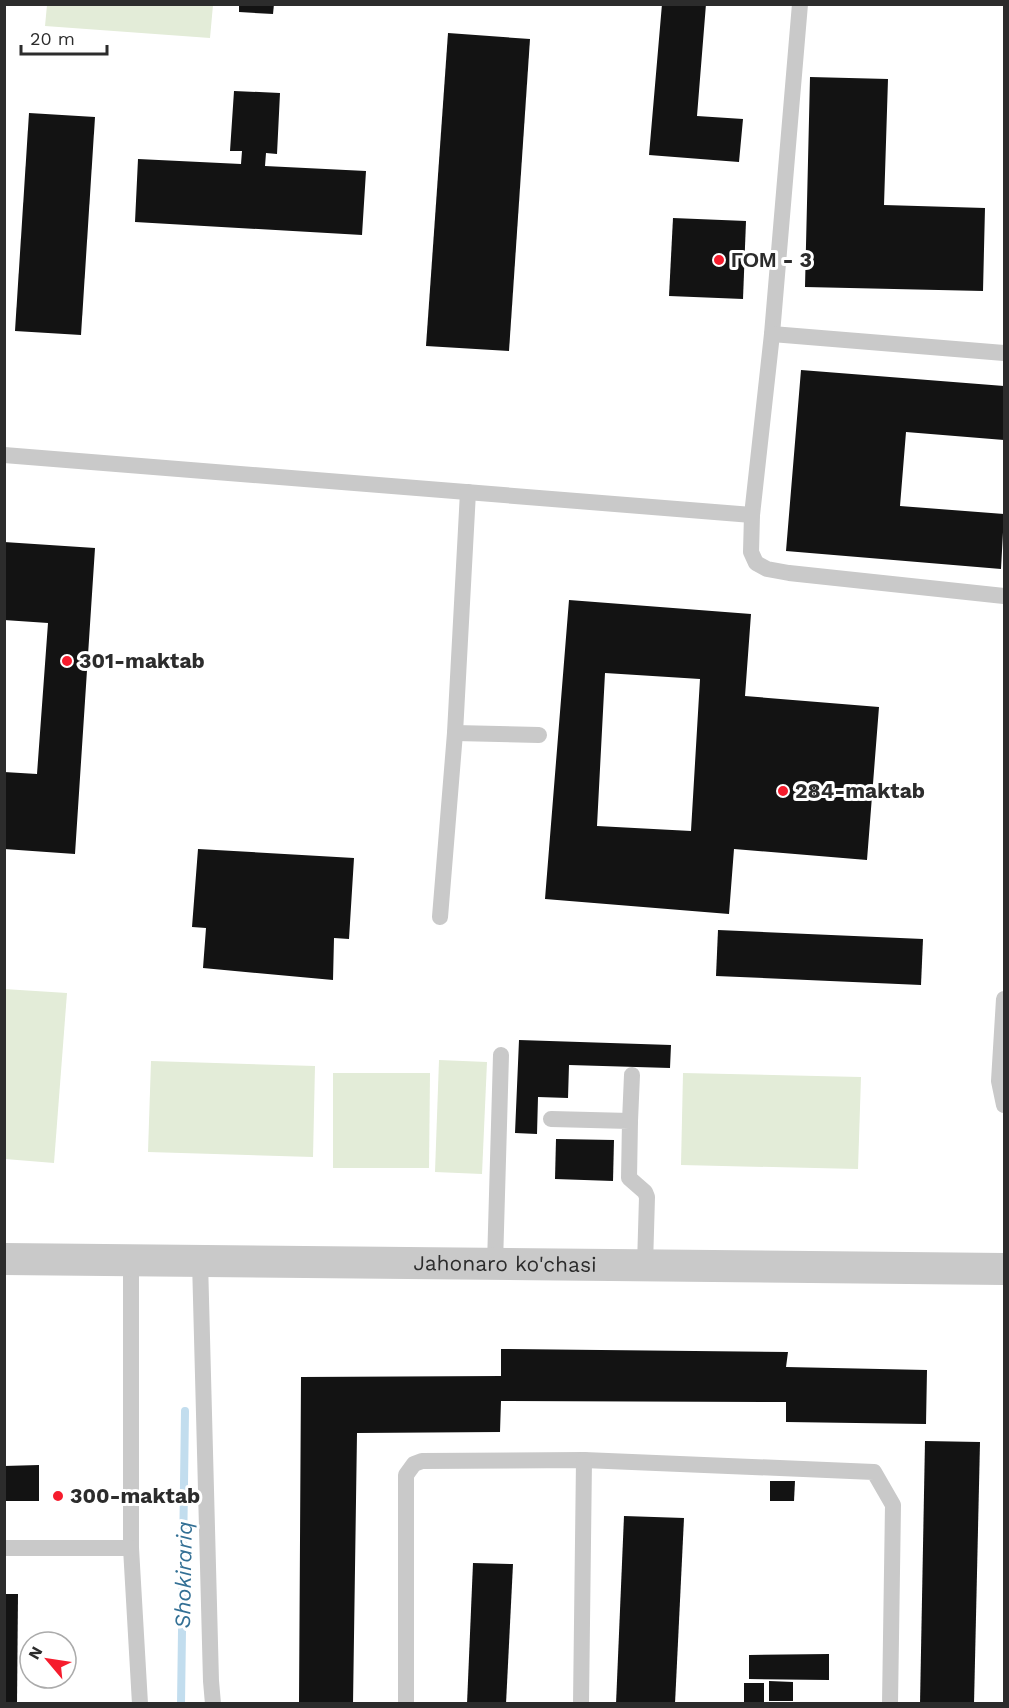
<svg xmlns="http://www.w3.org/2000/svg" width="1009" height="1708" font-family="'Work Sans',sans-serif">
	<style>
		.green { fill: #e3ecd8 }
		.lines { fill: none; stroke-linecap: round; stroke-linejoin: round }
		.stream { stroke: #c2ddee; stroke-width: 8 }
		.building { fill: #131313; fill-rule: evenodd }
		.lane { stroke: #c9c9c9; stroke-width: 16 }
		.street { stroke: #c9c9c9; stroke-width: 32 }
		.poi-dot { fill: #f61c2d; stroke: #fff; stroke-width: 2 }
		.labels { text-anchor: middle; stroke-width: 6; stroke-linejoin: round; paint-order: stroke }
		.poi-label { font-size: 21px; font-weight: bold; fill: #2c2c2c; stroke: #fff; text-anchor: start }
		.street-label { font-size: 21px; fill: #2c2c2c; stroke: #fff }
		.water-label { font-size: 22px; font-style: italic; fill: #337095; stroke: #fff }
	</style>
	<rect width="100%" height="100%" fill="#fff"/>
	<g class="green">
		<path d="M47,5H213L210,38L45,26Z"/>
		<path d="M4,989L67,993L54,1163L5,1159Z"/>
		<path d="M439,1060L487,1062L482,1174L435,1172Z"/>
		<path d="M151,1061L315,1066L313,1157L148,1152Z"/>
		<path d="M333,1073H430L429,1168H333Z"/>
		<path d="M683,1073L861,1077L858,1169L681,1165Z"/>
	</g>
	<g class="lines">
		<path class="stream" d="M181,1704L185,1411"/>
	</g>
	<g class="building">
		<path d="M239,4H274L273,14L239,12Z"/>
		<path d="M662,4H706L697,116L743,119L739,162L649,155Z"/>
		<path d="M448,33L530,39L509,351L426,346Z"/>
		<path d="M810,77L888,79L884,205L985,208L983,291L805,287Z"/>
		<path d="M234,91L280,93L277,154L266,153L265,166L366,171L362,235L135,222L138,159L241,164L242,151H230Z"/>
		<path d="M29,113L95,117L81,335L15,331Z"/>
		<path d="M673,218L746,221L743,299L669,296Z"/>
		<path d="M801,370L1004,386V440L906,432L900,506L1004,514L1001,569L786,551Z"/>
		<path d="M4,542L95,548L75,854L4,849V772L37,774L48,623L4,620Z"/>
		<path d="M569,600L751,614L745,696L879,707L867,860L734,849L729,914L545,899ZM605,673L700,679L691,831L597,826Z"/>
		<path d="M198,849L354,858L349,939L334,938L333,980L203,968L206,928L192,927Z"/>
		<path d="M718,930L923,939L921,985L716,976Z"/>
		<path d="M519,1040L671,1045L670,1068L569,1065L568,1098L538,1097L537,1134L515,1133Z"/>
		<path d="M556,1139L614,1140L613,1181L555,1179Z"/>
		<path d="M501,1349L788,1352L786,1367L927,1370L926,1424L786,1422V1402L501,1401L500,1432L357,1433L353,1704H299L301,1377L501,1376Z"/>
		<path d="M925,1441L980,1442L974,1704H920Z"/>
		<path d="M39,1465V1501H4V1466Z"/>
		<path d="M770,1481H795L794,1501H770Z"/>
		<path d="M624,1516L684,1518L675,1704H616Z"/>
		<path d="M473,1563L513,1564L506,1704H467Z"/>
		<path d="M4,1594H18L17,1704H4Z"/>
		<path d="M829,1654V1680L749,1679V1655Z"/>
		<path d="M769,1681L793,1682V1701H769Z"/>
		<rect x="744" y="1683" width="20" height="21"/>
	</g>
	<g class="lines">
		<g class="lane">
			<path d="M800,4L772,334L752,515L751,552L756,563L767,569L789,573L1004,596"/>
			<path d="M772,334L1004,353"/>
			<path d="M4,455L752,515"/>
			<path d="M455,733L539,735"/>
			<path d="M440,917L455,733L468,492"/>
			<path d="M1004,999L999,1081L1004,1105"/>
			<path d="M551,1119L630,1121L629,1178L645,1192L647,1197L645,1265"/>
			<path d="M630,1121L632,1075"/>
			<path d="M131,1260V1548L140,1704"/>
			<path d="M200,1261L211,1681L213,1704"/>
			<path d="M495,1264L501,1055"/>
			<path d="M4,1548H131"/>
			<path d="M406,1704V1475L414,1464L422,1461L584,1460L874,1472L893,1505L890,1704"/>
			<path d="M581,1704L584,1460"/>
		</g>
		<path class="street" id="s1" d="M4,1259L1004,1269"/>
	</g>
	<g class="poi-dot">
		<circle cx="719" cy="260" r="6"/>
		<circle cx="67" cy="661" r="6"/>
		<circle cx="783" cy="791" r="6"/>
		<circle cx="58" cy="1496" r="6"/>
	</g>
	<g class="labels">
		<g class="poi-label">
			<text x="731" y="267">ГОМ - 3</text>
			<text x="79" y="668">301-maktab</text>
			<text x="795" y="798">284-maktab</text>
			<text x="70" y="1503">300-maktab</text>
		</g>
		<g class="street-label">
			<text dy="7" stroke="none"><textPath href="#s1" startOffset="501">Jahonaro ko'chasi</textPath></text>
		</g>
		<g class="water-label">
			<text transform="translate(183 1575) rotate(-89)" y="8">Shokirariq</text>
		</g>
	</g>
	<rect width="1009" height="1708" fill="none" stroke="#2c2c2c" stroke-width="12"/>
	<g transform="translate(48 1660) rotate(299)"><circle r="28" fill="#ffffff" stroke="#ababab" stroke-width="1.5"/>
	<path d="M0-4.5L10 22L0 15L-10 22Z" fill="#f61c2d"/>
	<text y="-9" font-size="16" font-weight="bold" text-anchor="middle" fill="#2c2c2c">N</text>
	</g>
	<path d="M21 45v9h86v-9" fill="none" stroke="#2c2c2c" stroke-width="3"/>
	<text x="30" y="45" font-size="18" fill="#2c2c2c" stroke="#ffffff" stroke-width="4.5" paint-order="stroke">20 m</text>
</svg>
